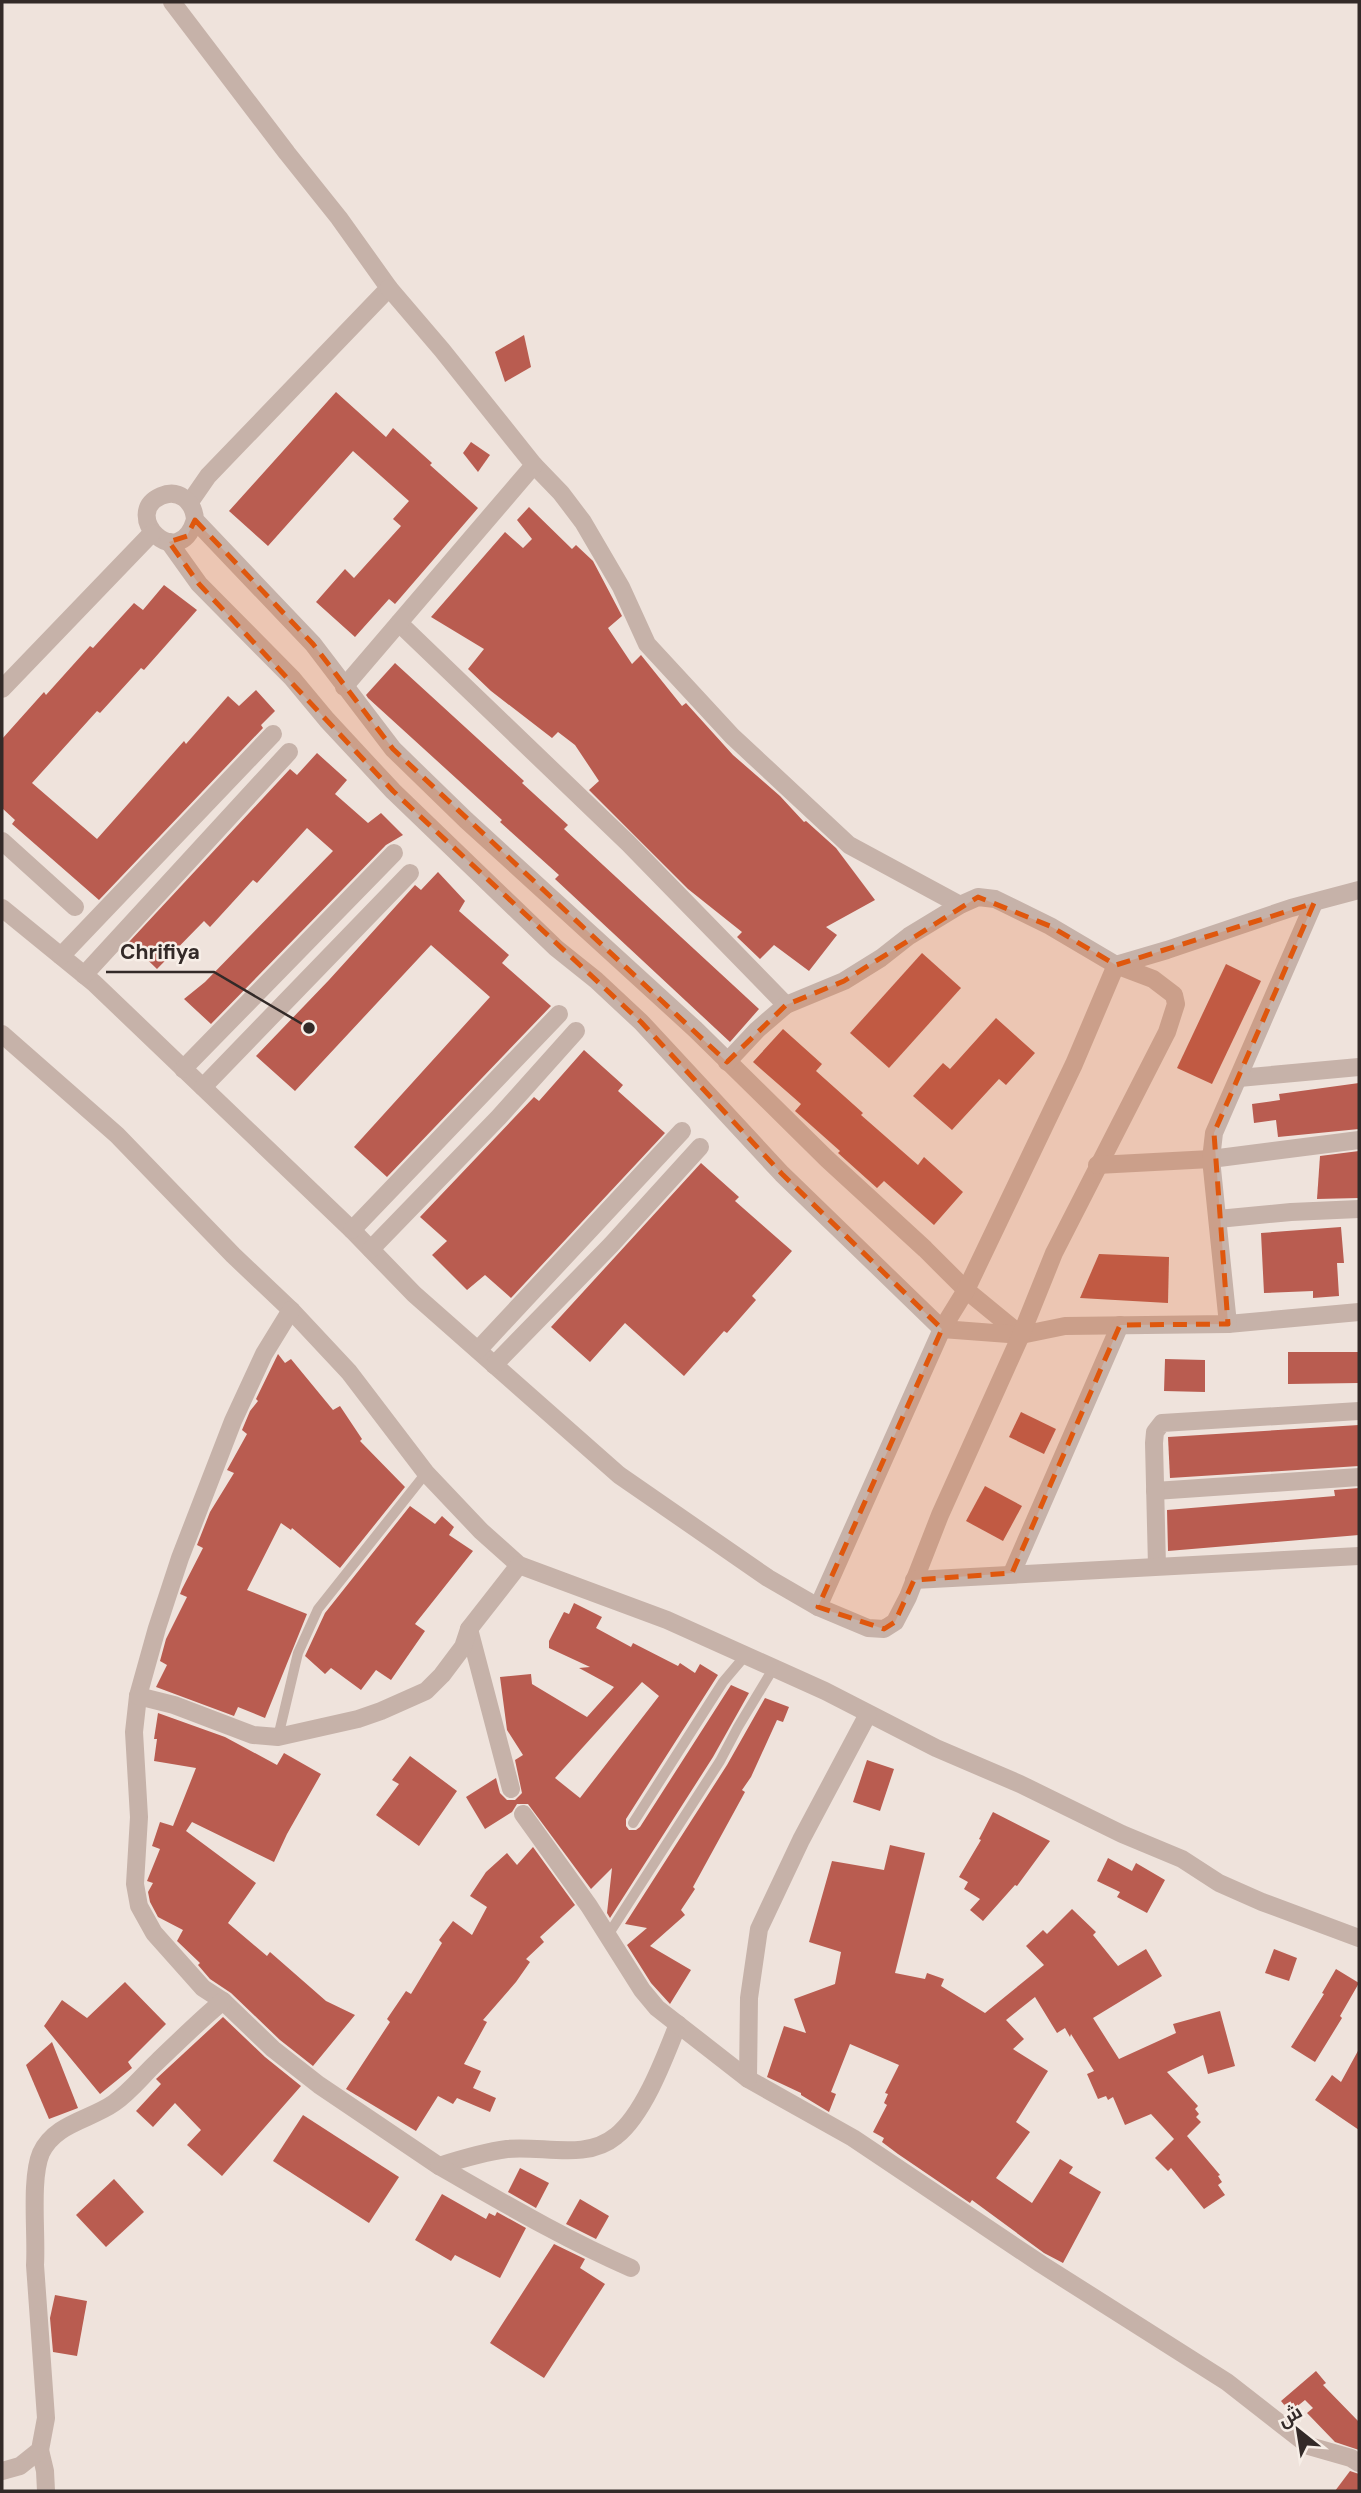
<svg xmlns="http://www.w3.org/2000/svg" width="1361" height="2493" font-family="'DM Sans',Cairo,sans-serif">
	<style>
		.building { fill: #b95c50; fill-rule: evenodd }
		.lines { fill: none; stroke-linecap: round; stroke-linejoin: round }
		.lane { stroke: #c6b2a9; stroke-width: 10 }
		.street { stroke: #c6b2a9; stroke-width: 18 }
		.marked { fill: #df570d; fill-opacity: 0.2; stroke: #df570d; stroke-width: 5; stroke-dasharray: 14 9; stroke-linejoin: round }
		.leader { fill: none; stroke: #332a28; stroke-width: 2.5 }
		.callout-dot { fill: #332a28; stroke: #f7eee7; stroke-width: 2.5 }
		.callout-label { font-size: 21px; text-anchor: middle; font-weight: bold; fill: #332a28; stroke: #f7eee7; stroke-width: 5; stroke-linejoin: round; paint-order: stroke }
	</style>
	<rect width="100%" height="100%" fill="#efe3dc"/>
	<g class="building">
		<path d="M524,335L531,367L505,382L495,352Z"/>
		<path d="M336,392L386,437L393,428L432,463L430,465L478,508L395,604L389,599L355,637L316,602L345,569L354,578L401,526L393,519L409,501L353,451L268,546L229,511Z"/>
		<path d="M471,442L490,455L478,472L463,453Z"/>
		<path d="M529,507L572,549L576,545L593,561L622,616L608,628L632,664L641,655L682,706L686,703L733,755L780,796L804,822L806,821L836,848L875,900L826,927L837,935L809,971L774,945L760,959L737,937L742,932L688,889L589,790L599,781L575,745L558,732L552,738L491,691L468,669L484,649L431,617L505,532L523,548L532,539L517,520Z"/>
		<path d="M164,585L197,610L144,670L141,668L100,713L97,711L32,783L97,839L184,741L186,744L228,696L239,706L256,690L275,711L261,725L263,728L99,900L12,824L15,820L2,808V739L44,692L46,695L90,646L93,648L134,603L143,610Z"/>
		<path d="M395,663L524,781L522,783L568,825L564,829L759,1009L730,1042L555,879L559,875L500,822L502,820L368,698L366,695Z"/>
		<path d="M317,753L347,780L335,794L368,823L381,813L403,835L386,845L211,1024L184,999L205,982L333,851L307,828L257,883L253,880L210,927L204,921L157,969L129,942L290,769L297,775Z"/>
		<path d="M438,872L465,901L459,911L509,955L502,963L551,1006L387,1177L354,1147L490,997L431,945L295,1091L256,1056L329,980L415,885L421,890Z"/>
		<path d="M922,953L961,988L889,1068L850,1033Z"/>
		<path d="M1226,964L1261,981L1212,1084L1177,1068Z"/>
		<path d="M996,1018L1035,1053L1006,1085L999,1079L952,1130L913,1096L943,1063L950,1069Z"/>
		<path d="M783,1029L822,1064L816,1071L863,1113L861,1115L918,1165L924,1157L963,1192L934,1225L884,1181L877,1188L838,1153L840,1151L795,1111L801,1104L753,1062Z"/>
		<path d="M584,1050L623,1085L618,1091L665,1133L511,1298L485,1275L467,1290L432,1255L447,1241L420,1217L534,1097L539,1101Z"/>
		<path d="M1359,1083V1129L1278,1137L1276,1120L1254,1123L1252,1104L1280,1100L1279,1094Z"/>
		<path d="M1359,1151V1198L1317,1199L1320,1156Z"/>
		<path d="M701,1163L739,1197L735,1201L792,1251L752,1296L756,1300L727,1333L724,1331L684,1376L625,1323L590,1362L551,1327Z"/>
		<path d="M1341,1227L1344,1263H1337L1339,1296L1313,1298V1291L1264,1293L1261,1233Z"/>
		<path d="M1099,1254L1169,1257L1168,1303L1080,1298Z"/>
		<path d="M1288,1352H1359V1383L1288,1384Z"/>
		<path d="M278,1354L285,1363L291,1359L333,1410L340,1406L362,1439L360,1441L405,1487L340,1568L292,1528L291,1530L281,1523L247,1590L307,1614L265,1718L238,1707L234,1716L156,1687L167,1665L160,1661L166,1639L187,1597L180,1594L182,1589L203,1548L197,1545L210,1512L234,1473L227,1470L247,1434L242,1430L250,1411L258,1401L256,1399Z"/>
		<path d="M1165,1359L1205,1360V1392L1164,1391Z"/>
		<path d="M1021,1412L1056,1429L1044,1454L1009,1437Z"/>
		<path d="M1359,1425V1466L1170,1478L1168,1437Z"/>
		<path d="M985,1486L1022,1506L1003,1541L966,1521Z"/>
		<path d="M1359,1488V1535L1168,1551L1167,1510L1335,1496L1334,1490Z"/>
		<path d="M410,1506L435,1524L442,1516L454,1527L449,1535L473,1551L415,1624L425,1631L391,1680L376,1670L361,1690L331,1668L325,1674L305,1656L325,1613Z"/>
		<path d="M574,1603L602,1617L596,1628L631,1647L633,1643L678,1666L680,1663L695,1673L700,1664L718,1675L626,1819V1826L629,1830H636L640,1827L731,1685L749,1693L713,1757L610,1918L607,1913L612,1868L591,1889L528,1804H517L512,1812L485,1829L466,1797L496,1778L500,1793L507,1800H515L522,1793L515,1760L523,1755L507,1730L500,1677L531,1674L532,1684L587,1717L614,1687L579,1668L590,1667L549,1648V1641L564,1612L569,1614ZM642,1682L659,1696L580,1798L555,1778Z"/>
		<path d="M765,1698L789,1707L783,1722L777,1720L751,1777L742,1790L745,1792L693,1887L695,1889L681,1910L685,1915L650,1946L691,1970L670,2004L651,1983L627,1945L647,1928L625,1924L727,1765Z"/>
		<path d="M158,1713L225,1737L277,1765L284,1753L321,1774L287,1834L274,1862L192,1822L186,1831L256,1883L228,1923L267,1956L270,1952L326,2001L355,2015L313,2066L280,2040L231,1993L210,1979L198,1965L200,1963L177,1941L183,1930L158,1917L150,1902L148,1892L153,1883L147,1881L160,1849L152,1846L160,1822L173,1826L196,1768L154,1761L157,1739H154Z"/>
		<path d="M410,1756L457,1791L419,1846L376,1815L399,1784L392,1780Z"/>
		<path d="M867,1760L894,1769L880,1811L853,1802Z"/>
		<path d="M993,1812L1050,1841L1017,1886L1015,1885L983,1921L970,1910L980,1899L964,1889L968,1882L959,1877L981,1840L979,1839Z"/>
		<path d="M890,1845L925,1853L895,1973L925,1979L927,1973L944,1979L941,1986L985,2013L1044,1965L1026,1946L1043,1930L1047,1934L1072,1909L1096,1932L1093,1935L1118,1966L1146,1949L1162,1976L1093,2018L1119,2059L1176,2033L1173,2024L1220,2011L1235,2066L1208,2074L1203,2055L1167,2072L1198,2106L1195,2109L1199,2114L1196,2117L1201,2122L1187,2136L1220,2175L1218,2176L1222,2182L1218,2185L1225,2195L1204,2209L1171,2168L1168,2171L1155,2158L1174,2139L1151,2114L1125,2125L1113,2097L1108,2100L1106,2096L1098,2099L1087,2074L1094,2071L1071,2034L1070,2037L1065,2028L1057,2033L1035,1997L1006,2020L1024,2039L1013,2049L1048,2071L1016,2122L1030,2132L996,2178L1032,2203L1060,2159L1073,2167L1069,2173L1101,2192L1063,2263L1044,2253L972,2200L970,2203L898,2154L882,2142L884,2138L873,2132L887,2105L884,2103L888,2094L885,2093L899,2065L850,2044L831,2092L836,2094L829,2112L801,2095V2093L767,2077L784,2026L806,2033L794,1999L835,1984L841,1952L809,1942L832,1861L884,1870Z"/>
		<path d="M533,1847L575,1905L540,1937L544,1942L526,1959L530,1962L516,1982L483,2020L487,2022L464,2064L481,2071L473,2088L496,2098L490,2112L457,2098L453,2104L438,2096L416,2131L346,2089L390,2022L387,2019L406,1991L411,1994L442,1943L439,1940L453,1921L472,1935L487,1907L470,1896L486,1872L507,1853L517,1865Z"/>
		<path d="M1108,1858L1132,1871L1136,1863L1165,1880L1147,1913L1117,1897L1120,1892L1097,1881Z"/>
		<path d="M1274,1949L1297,1958L1289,1981L1265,1973Z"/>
		<path d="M1336,1969L1359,1983L1340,2016L1342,2018L1315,2062L1291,2047L1324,1994L1322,1993Z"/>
		<path d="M125,1982L166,2024L128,2062L132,2068L100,2094L44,2026L62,2000L87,2018Z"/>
		<path d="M223,2017L265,2057L301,2086L222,2176L187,2145L201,2130L175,2103L153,2127L136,2111L161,2084L156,2079Z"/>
		<path d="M52,2042L78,2108L49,2119L26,2065Z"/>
		<path d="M1359,2049V2130L1315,2100L1332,2075L1341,2082Z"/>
		<path d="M303,2115L399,2177L369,2223L273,2161Z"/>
		<path d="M520,2168L549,2183L536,2208L508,2192Z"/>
		<path d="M114,2179L144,2212L106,2247L76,2215Z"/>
		<path d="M442,2194L486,2219L489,2213L495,2216L497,2212L526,2228L500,2278L455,2255L451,2261L415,2240Z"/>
		<path d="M580,2199L609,2216L596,2239L566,2224Z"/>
		<path d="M554,2244L585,2259L580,2268L605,2284L544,2378L490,2343Z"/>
		<path d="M55,2295L87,2301L77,2356L53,2352L50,2318Z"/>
		<path d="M1316,2371L1326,2383L1323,2385L1359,2422V2450L1335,2442L1307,2413L1313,2408L1305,2400L1290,2412L1281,2401Z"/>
		<path d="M1350,2471L1359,2474V2491H1335Z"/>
	</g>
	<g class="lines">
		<g class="lane">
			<path d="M278,1737L298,1653L318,1609L426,1473"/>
			<path d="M633,1823L723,1682L745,1656"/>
			<path d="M608,1935L720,1761L738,1727L773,1669"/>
		</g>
		<g class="street">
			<path d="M172,2L287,153L339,218L389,288L208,476L190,502"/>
			<path d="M534,465L561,493L583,522L621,587L647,644L732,736L849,845L960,905"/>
			<path d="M195,520C178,575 120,514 161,496C179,488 194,502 195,520L313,644L393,749L466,820L695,1029L827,1159L925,1249L966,1290L1021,1335"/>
			<path d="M169,542L199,584L292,678L327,720L393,791L556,948L596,980L641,1022L782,1174L942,1329L1021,1335L1065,1326L1228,1324L1359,1312"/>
			<path d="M399,623L628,843L786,1005"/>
			<path d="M344,687L534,465L442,350L389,288"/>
			<path d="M2,689L152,533"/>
			<path d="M2,841L75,907"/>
			<path d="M2,908L94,983L352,1230L414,1294L619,1475L768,1578L818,1607L868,1628L884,1629L895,1622L908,1597L940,1515L1021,1335L1054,1253L1167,1032L1176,1004L1174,995L1153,979L1116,965L1050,926L995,899L978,897L960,905L909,936L881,958L844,981L786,1005L757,1030L727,1062"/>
			<path d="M61,956L273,734"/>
			<path d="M84,975L289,752"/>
			<path d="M2,1034L117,1135L233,1255L291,1310L349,1372L426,1473L481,1531L519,1565L667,1620L825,1691L936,1748L1020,1784L1122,1834L1182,1859L1219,1883L1262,1902L1359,1938"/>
			<path d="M183,1069L394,853"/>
			<path d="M1239,1078L1359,1067"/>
			<path d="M203,1087L410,873"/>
			<path d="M1097,1165L1211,1159L1359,1140"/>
			<path d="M1218,1219L1291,1212L1359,1209"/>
			<path d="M352,1230L559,1014"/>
			<path d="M371,1249L499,1117L576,1031"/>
			<path d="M291,1310L264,1354L233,1421L180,1558L157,1628L138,1696L134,1732L139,1817L135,1884L139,1906L154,1933L203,1988L223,2001L273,2049L319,2085L439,2166C461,2159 484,2152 507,2149C542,2145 586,2161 616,2136C644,2114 665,2057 678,2024"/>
			<path d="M1228,1324L1211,1159L1214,1133L1314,903"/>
			<path d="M478,1350L682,1131"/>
			<path d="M494,1365L611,1245L700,1147"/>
			<path d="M1155,1491L1359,1477"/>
			<path d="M1157,1566L1154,1443L1155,1432L1162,1423L1359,1411"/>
			<path d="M1012,1573L1120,1325"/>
			<path d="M914,1580L1359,1556"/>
			<path d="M818,1607L942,1329L966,1290L1074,1064L1116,965L1167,950L1291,908L1359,890"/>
			<path d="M469,1629L511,1789"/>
			<path d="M138,1696L174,1705L253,1735L278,1737L358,1719L381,1711L426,1691L442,1675L463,1647L469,1629L519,1565"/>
			<path d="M523,1814L589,1906L642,1990L657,2008L748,2079L853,2138L1041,2264L1227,2382L1309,2446L1351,2458L1359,2463"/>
			<path d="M748,2079L749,1998L759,1929L801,1840L868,1714"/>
			<path d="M439,2166C502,2202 564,2239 631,2268"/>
			<path d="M40,2450L45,2471L46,2491"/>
			<path d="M2,2471L20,2466L40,2450L46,2418L35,2265C37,2235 30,2179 41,2153C55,2123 90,2120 114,2103C131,2091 142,2076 157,2062C178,2042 200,2020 223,2001"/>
		</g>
	</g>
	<path class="marked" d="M195,520L313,644L393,749L727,1062L786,1005L844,981L978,897L1050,926L1116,965L1314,903L1214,1133L1228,1324L1120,1325L1012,1573L914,1580L895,1622L884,1629L818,1607L942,1329L782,1174L641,1022L393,791L199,584L169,542L187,536Z"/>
	<path class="leader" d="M309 1028L214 972H106"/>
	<circle class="callout-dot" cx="309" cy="1028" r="7"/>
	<g class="callout-label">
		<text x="160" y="959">Chrifiya</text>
	</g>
	<rect width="1361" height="2493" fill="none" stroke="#332a28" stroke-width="7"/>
	<g transform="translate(1298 2430) rotate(330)" stroke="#f7eee7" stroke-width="5" paint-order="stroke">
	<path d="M0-5L12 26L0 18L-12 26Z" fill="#332a28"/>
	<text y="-10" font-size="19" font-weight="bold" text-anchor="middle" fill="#332a28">ش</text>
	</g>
</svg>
